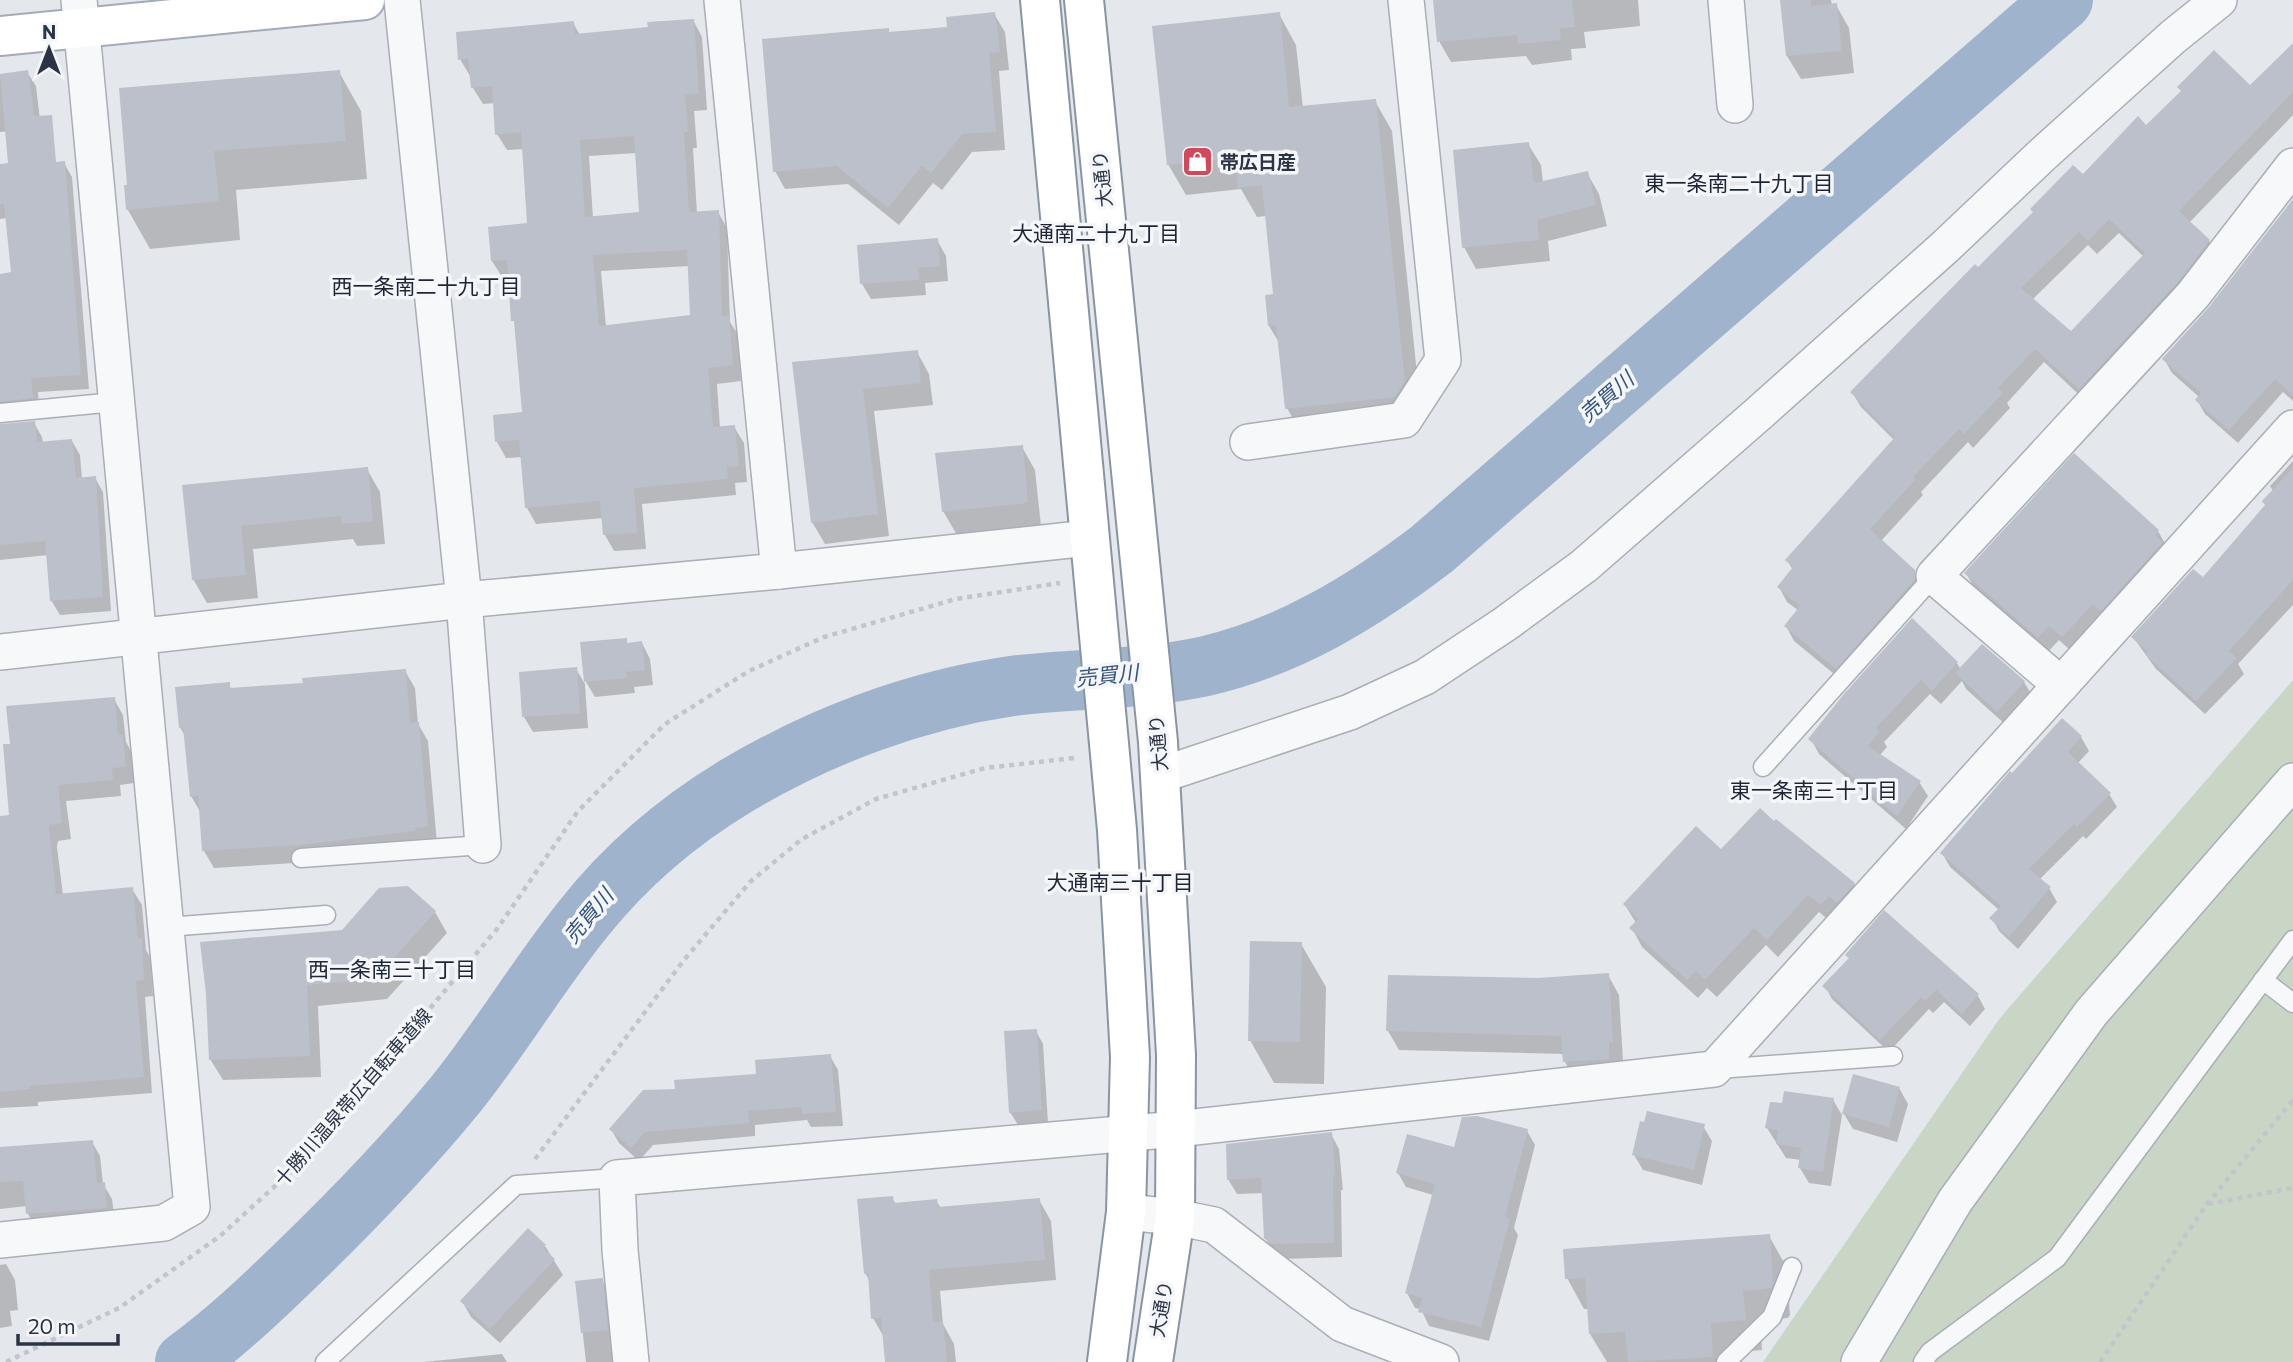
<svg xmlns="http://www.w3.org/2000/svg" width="2293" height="1362" font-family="Commissioner,'Noto Sans JP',sans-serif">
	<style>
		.green { fill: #c9d6c5 }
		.shadow { fill: #0003; fill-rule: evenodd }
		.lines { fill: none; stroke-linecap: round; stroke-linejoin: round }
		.river { stroke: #9fb4cc; stroke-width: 60 }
		.building { fill: #bbc0ca; fill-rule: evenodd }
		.lane-casing { stroke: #a9aeb7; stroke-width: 21 }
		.street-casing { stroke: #a9aeb7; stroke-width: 38 }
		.primary-casing { stroke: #a3abb8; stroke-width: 42 }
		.highway-casing { stroke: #8b94a3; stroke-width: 42 }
		.path { stroke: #c2c5cb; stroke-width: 4.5; stroke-dasharray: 5 5; stroke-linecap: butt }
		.lane { stroke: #f7f8fa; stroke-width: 18 }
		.street { stroke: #f7f8fa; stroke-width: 35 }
		.primary { stroke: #fff; stroke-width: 38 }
		.highway { stroke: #fff; stroke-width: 38 }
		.labels { text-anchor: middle; stroke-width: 7; stroke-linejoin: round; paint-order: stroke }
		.poi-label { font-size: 19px; font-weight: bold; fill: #2b3445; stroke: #f4f6f9; text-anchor: start }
		.street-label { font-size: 19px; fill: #2b3445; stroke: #f4f6f9 }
		.neighbourhood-label { font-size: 21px; fill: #1d2536; stroke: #f4f6f9 }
		.water-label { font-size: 21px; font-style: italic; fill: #34527a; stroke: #f4f6f9 }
	</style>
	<rect width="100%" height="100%" fill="#e4e7ec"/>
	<path class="green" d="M2293,680V1362H1763L2000,1018Z"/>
	<g class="shadow">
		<path d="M1435,0H1638L1640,26L1584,32L1586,48L1571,49L1572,60L1532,65L1526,56L1451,62L1439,41Z"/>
		<path d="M1782,0H1831L1832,5H1836L1849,28L1854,73L1801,79L1787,56Z"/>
		<path d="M994,14L1005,32L1009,70L999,71L1005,150L972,152L942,190L933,183L899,225L848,184L785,189L775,171L888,30L890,33L949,28Z"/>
		<path d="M1279,14L1296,45L1303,108L1375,101L1392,131L1421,413L1304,438L1287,408L1280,344L1269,326L1275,296L1267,216L1257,217L1241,189L1186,195L1168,164Z"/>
		<path d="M693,20L702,37L707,110L694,111L697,148H693L697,213L718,212L727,228L730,322L737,333L741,381L717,384L720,428L734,427L744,443L747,482L735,483L736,495L642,504L646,549L614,551L605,535L603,518L536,524L527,508L522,457L506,458L497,442L494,416L524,414L510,276L502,277L492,261L529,225L524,149L507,150L497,134L495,103L483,104L473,88L472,76H470L460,59L573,23L580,35L650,29ZM637,153L641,214L593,218L589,156ZM689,266L692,317L606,327L601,271Z"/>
		<path d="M2293,46V115L2189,223L2209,241L2217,256L2088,403L2044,362L2007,403L2010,408L1973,448L1968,442L1921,492L1923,495L1881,541L1914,571L1923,587L1845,683L1794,641L1786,626L1799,611L1787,602L1779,587L1793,570L1787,560L1894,440L1861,407L1852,392L1978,269L2083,177L2146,127L2250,88ZM2119,233L2144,257L2071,334L2032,300L2088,245L2097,254Z"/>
		<path d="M27,72L36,86L41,129L0,132V75Z"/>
		<path d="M339,72L361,111L367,179L236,190L240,240L150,249L128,210L126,186Z"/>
		<path d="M1528,144L1541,165L1543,183L1587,173L1599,194L1607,226L1548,241L1550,261L1476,269L1464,247Z"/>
		<path d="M64,163L72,177L89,389L38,392L40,413L0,420V275L13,274L7,218L0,219V166Z"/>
		<path d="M2293,204V401L2283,392L2238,443L2205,414L2197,400L2199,397L2172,373L2164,359L2210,309Z"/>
		<path d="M937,240L946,256L948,281L925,283L926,295L871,299L862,284Z"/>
		<path d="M917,352L929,374L933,405L874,411L889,536L825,544L812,522L794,363Z"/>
		<path d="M34,423L42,437L43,443L72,441L80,455L82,479L95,478L103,492L111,611L60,615L51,600L48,555L0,560V426Z"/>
		<path d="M1022,447L1035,470L1041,526L957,535L943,511Z"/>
		<path d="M2293,461V605L2238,664L2244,674L2205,714L2156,669L2133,637L2203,580L2266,506L2273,491L2270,486Z"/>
		<path d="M367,469L380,492L385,544L357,546L353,539L253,549L258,598L207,603L193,579L184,487Z"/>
		<path d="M2158,531L2167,547L2072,652L2059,640L2047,653L1975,589L1966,573Z"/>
		<path d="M1912,621L1957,663L1961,670L2024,682L2033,697L2007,726L1966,689L1962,681L1941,704L1930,694L1884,742L1887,747L1880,755L1919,782L1928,796L1906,829L1819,754L1811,739Z"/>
		<path d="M626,640L628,645L642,643L650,659L653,685L634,687L635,693L595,697L586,682Z"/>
		<path d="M576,669L585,684L588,728L533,732L524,717Z"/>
		<path d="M405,671L415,688L418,724L428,741L437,844L312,862L214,868L204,851L201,813L191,796L185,736L180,727L229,684L232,690L305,684Z"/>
		<path d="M114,699L123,715L126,742L132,753L134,783L120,785L121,796L66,801L71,839L58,841L57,847L63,895L132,889L142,905L146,950L150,957L153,996L145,997L152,1093L38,1102V1106L0,1108V818L11,817L12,745Z"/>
		<path d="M2081,737L2089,751L2078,763L2109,794L2117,807L2086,839L2083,836L2039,880L2049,888L2057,902L2018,949L1999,931L1992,918L1999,910L1950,867L1942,853L2012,776Z"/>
		<path d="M1854,884L1864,902L1832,923L1819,912L1778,957L1766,945L1717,997L1707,988L1698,998L1642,947L1632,928L1636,923L1625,905Z"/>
		<path d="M435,912L447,933L387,999L318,1006L321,1077L223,1080L210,1059L343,931Z"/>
		<path d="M1885,913L1978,996L1985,1009L1970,1026L1944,1002L1933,1013L1929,1009L1889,1052L1832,999L1825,986L1850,960Z"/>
		<path d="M1301,944L1326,987L1324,1084L1274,1083L1250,1040Z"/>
		<path d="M1608,975L1619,995L1623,1061H1619L1620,1078L1576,1081L1565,1062L1564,1054L1399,1050L1388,1031L1538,980Z"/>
		<path d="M1036,1031L1043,1044L1048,1123L1018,1125L1010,1112Z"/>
		<path d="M830,1056L838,1070L843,1126L811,1127L807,1120L755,1125V1136L653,1145L639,1161L619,1143L611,1129L677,1091L758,1076Z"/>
		<path d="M1899,1088L1908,1104L1897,1142L1853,1129L1844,1114Z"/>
		<path d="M1833,1100L1842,1115L1831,1186L1809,1183L1800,1168L1801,1160L1786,1158L1767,1128L1783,1105Z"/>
		<path d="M1703,1126L1712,1141L1702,1185L1643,1170L1634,1155Z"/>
		<path d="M1527,1131L1535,1145L1514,1228L1518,1235L1489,1341L1429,1326L1421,1309L1415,1308L1407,1293L1433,1195L1406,1187L1398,1173L1456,1149Z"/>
		<path d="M1331,1134L1339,1149L1343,1190H1341L1342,1257L1282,1259L1274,1253L1265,1237L1264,1193L1237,1194L1228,1179Z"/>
		<path d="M92,1142L100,1156L103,1184L112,1199L115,1222L36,1228L28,1214L27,1206L0,1209V1150Z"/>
		<path d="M892,1198L896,1204L936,1201L941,1208L1039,1200L1051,1221L1056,1280L940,1291L943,1324L954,1344L956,1362H887L885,1339L873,1318L870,1282L865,1273Z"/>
		<path d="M1769,1236L1786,1266L1790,1315L1788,1318L1760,1321L1762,1350L1727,1353L1728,1362H1607L1590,1334L1589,1309H1584L1567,1278Z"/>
		<path d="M545,1246L563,1275L500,1343L471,1317L462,1301Z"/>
		<path d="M6,1264L15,1280L18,1310L10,1311L12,1326L0,1328V1265Z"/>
		<path d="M602,1280L614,1302L620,1362H586L577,1283Z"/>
		<path d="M502,1354L507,1362H424Z"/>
	</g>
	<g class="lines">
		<path class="river" d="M185,1362C225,1333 261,1299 296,1265C352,1211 406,1155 456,1094C501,1038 538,975 584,918C626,865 678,821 736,786C820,736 915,700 1012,686C1076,678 1143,680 1206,666C1291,646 1364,601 1432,549L2063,0"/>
	</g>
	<g class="building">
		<path d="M1433,0H1572L1575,27L1560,28L1561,40L1518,44L1517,35L1437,42Z"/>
		<path d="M1780,0H1811V6L1837,3L1842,51L1786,56Z"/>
		<path d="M995,12L1000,52L989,53L996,132L962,134L931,173L922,166L888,208L837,166L773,172L762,39L889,28V32L947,27L946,17Z"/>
		<path d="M1280,12L1289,107L1376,99L1405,382L1395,397L1285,409L1276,325L1268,326L1265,295L1273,294L1262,185L1238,188L1235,158L1167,165L1152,26Z"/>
		<path d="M694,19L699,94L685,95L688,132H684L689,212L719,210L722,316L729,315L733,365L708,368L713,427L735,425L739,466L727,467L728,479L634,488L637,533L603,535L600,501L525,508L519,440L495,442L493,415L522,412L514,321H511L507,260L491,261L488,227L527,223L521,132L495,135L492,86L471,88L468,59L458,60L456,32L574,21L575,34L648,27L647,22ZM634,136L639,212L585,217L580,140ZM687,250L690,315L599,326L593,255Z"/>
		<path d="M2293,43V92L2179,211L2210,240L2178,282L2079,389L2035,349L1998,388L2003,393L1964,434L1959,429L1913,477L1916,479L1870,529L1915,570V579L1836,669L1784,626L1800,606L1777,587L1793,567L1785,560L1895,437L1850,392L1975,264L1978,267L2033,212L2030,209L2073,165L2083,174L2138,116L2146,125L2181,91L2177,87L2214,50L2250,85ZM2109,219L2145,253L2071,331L2021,288L2079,232L2088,241Z"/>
		<path d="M28,70L34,116L52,115L56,162L65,161L81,375L31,378L33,398L0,402V274L11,272L4,204H0V164L8,163L0,74Z"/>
		<path d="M340,70L346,141L214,151L219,201L126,210L124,185H127L119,88Z"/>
		<path d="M1529,142L1534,183L1588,171L1596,205L1537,220L1539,240L1462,248L1453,150Z"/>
		<path d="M2293,199V396L2275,379L2229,430L2195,400L2201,393L2162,359L2209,307Z"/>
		<path d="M938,238L940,266L918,268L919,280L860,284L857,245Z"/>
		<path d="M918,350L921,383L863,389L878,514L811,523L792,362Z"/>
		<path d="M35,421L37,442L72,439L76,478L96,476L103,597L50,601L45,541L0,545V424Z"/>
		<path d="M1023,445L1028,503L942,512L935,453Z"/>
		<path d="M2074,453L2159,530L2155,535L2163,542L2101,611L2093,604L2062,637L2049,626L2038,638L1964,573Z"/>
		<path d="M368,467L373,521L342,524L341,516L241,526L246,575L192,580L182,485Z"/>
		<path d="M2293,468V580L2229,651L2237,658L2196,701L2146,655L2148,652L2131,637L2193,569L2203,577L2265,505L2262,501Z"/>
		<path d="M1912,618L1958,662L1932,691L1921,680L1876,728L1880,731L1868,746L1921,781L1897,816L1808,739L1844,694Z"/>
		<path d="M627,638V643L642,641L645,670L626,672L627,678L584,682L580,642Z"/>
		<path d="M1982,644L2025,681L1997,712L1955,673Z"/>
		<path d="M577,667L580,713L522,717L519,672Z"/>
		<path d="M406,669L410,723L419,722L428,827L414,828L415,831L301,845L202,851L198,796L190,797L183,727L179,728L175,687L230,682V688L303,683L302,678Z"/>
		<path d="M115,697L118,735H123L126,767L112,768L113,780L58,785L62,823L49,825V829L56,894L133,887L138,939H142L144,980L136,981L144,1077L30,1086V1089L0,1092V816L9,815L3,744H10L6,706Z"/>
		<path d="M2062,718L2082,736L2068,752L2111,793L2077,827L2074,824L2029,869L2051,887L2009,937L1989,918L2001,906L1940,853L2010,771L2012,773Z"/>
		<path d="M1760,808L1774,821L1776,819L1855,883L1837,903L1829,896L1821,905L1808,895L1767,940L1754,928L1705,980L1696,971L1687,980L1629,928L1638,919L1623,904L1696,826L1721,849Z"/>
		<path d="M408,886L436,911L375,979L307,985L310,1056L209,1060L206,994L200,942L342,930L379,888Z"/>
		<path d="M1884,910L1979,994L1962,1014L1936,990L1925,1001L1921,997L1880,1040L1822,986L1849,958L1845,955Z"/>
		<path d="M1250,941L1302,942L1300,1042L1248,1041Z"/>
		<path d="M1609,973L1613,1042L1609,1043V1059L1563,1062L1561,1036L1386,1031L1388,975L1538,978Z"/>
		<path d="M1037,1029L1042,1110L1009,1113L1004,1031Z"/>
		<path d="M831,1054L836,1112L802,1114L801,1107L748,1111L749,1123L645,1132L631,1148L609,1129L643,1090L675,1089L674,1080L756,1074L755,1060Z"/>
		<path d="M1853,1074L1900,1087L1889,1127L1842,1114Z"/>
		<path d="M1784,1091L1834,1098L1823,1172L1798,1168L1801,1148L1776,1144L1778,1130L1765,1128L1770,1102L1782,1103Z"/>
		<path d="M1647,1111L1705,1124L1694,1170L1632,1155L1640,1121L1644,1122Z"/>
		<path d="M1477,1116L1528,1129L1505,1217L1510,1219L1481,1327L1418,1312L1422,1298L1405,1293L1435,1184L1396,1173L1407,1134L1454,1147L1462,1117Z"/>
		<path d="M1332,1132L1335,1175H1333L1334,1243L1272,1244L1264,1238L1261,1178L1227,1180L1226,1144Z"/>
		<path d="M93,1140L97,1183L105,1182L107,1208L26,1214L23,1181L0,1182V1147Z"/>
		<path d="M893,1196L894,1203L937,1199L938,1207L1040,1198L1045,1260L929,1270L933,1322H943L947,1362H885L881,1318L871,1319L868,1273L864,1274L857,1199Z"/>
		<path d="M528,1228L546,1245L543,1248L555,1259L490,1329L460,1301Z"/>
		<path d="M1770,1234L1773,1283L1771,1288L1743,1291L1746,1320L1711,1323L1713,1357L1628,1362L1625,1332L1589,1334L1585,1278L1565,1279L1563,1249Z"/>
		<path d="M603,1278L608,1330L581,1333L575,1281Z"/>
	</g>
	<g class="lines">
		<defs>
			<g id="lane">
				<path d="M0,413L115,402"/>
				<path d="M1763,767L1934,576"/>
				<path d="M301,858L483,845"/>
				<path d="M167,927L326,915"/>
				<path d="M2263,980L2293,1003"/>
				<path d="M1718,1069L1893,1056"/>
				<path d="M325,1362L516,1185L617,1178"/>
				<path d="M1726,1362L1772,1317L1792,1267"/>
				<path d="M1923,1362L1930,1352L2057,1258L2293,940"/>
			</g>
			<g id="street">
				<path d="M402,0L464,600L483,845"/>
				<path d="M722,0L779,571"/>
				<path d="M1726,0L1735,105"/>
				<path d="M1248,442L1404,420L1443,360L1406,0"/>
				<path d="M0,652L464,600L779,571L1089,538"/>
				<path d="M2061,685L1934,576L2193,295L2293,166"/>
				<path d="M1161,775L1350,712L1425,677L1505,624L1584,566L1757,415L1945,247L2041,156L2173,37L2219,0"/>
				<path d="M1126,1212L1175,1217L1214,1225L1342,1324L1441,1362"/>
				<path d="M0,1240L164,1223L192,1207L79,0"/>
				<path d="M631,1362L620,1250L617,1178L1177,1129L1714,1069L2293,428"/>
				<path d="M1859,1362L1955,1201L2091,1013L2293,781"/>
			</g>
			<path id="primary" d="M0,36L365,0"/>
			<g id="highway">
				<path d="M1040,0L1117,830L1130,1057L1126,1212L1107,1362"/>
				<path d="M1084,0L1158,742L1176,1055L1175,1217L1153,1362"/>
			</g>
		</defs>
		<use href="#lane" class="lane-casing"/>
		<use href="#street" class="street-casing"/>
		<use href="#primary" class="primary-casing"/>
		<use href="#highway" class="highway-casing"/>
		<g class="path">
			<path d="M535,1159L684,960L750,882L802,839L876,799L985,768L1074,758"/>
			<path d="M2208,1204L2293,1188"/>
			<path d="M6,1362L119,1308L220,1236L296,1167L497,929L578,811L665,724L749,671L824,637L956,599L1060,583"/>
			<path d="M2100,1362L2207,1204L2293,1100"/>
		</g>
		<use href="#lane" class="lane"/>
		<use href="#street" class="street"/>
		<use href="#primary" class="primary"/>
		<use href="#highway" class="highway"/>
	</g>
	<defs>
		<symbol id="shop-square" viewBox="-11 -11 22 22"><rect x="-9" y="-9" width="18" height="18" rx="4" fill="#d1495b" stroke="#f4f6f9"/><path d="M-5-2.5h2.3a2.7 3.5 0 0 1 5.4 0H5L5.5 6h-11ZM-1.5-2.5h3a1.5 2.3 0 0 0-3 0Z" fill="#fff"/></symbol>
	</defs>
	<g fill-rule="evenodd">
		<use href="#shop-square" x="1180" y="144" width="35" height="35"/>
	</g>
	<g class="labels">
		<g class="poi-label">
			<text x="1220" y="169">帯広日産</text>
		</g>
		<g class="street-label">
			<text transform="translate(1102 179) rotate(-96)" y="7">大通り</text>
			<text transform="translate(1158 743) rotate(-95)" y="7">大通り</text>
			<text transform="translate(353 1097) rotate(-49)" y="7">十勝川温泉帯広自転車道線</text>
			<text transform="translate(1161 1309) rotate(-81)" y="7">大通り</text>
		</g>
		<g class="neighbourhood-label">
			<text x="1739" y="191">東一条南二十九丁目</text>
			<text x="1096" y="241">大通南二十九丁目</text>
			<text x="426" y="294">西一条南二十九丁目</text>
			<text x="1814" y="798">東一条南三十丁目</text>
			<text x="1120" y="890">大通南三十丁目</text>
			<text x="392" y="977">西一条南三十丁目</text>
		</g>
		<g class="water-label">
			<text transform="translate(1607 397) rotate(-41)" y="7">売買川</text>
			<text transform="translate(1107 676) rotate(-6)" y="7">売買川</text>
			<text transform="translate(589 916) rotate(-50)" y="7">売買川</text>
		</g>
	</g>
	<g transform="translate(49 49)" stroke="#f4f6f9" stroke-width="5" paint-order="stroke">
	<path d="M0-5L12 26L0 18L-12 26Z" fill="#2b3445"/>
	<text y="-10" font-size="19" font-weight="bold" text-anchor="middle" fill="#2b3445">N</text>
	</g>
	<path d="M18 1334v10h100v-10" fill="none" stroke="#2b3445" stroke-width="3.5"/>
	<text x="28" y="1334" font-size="21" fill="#2b3445" stroke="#f4f6f9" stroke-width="5" paint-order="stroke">20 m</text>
</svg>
